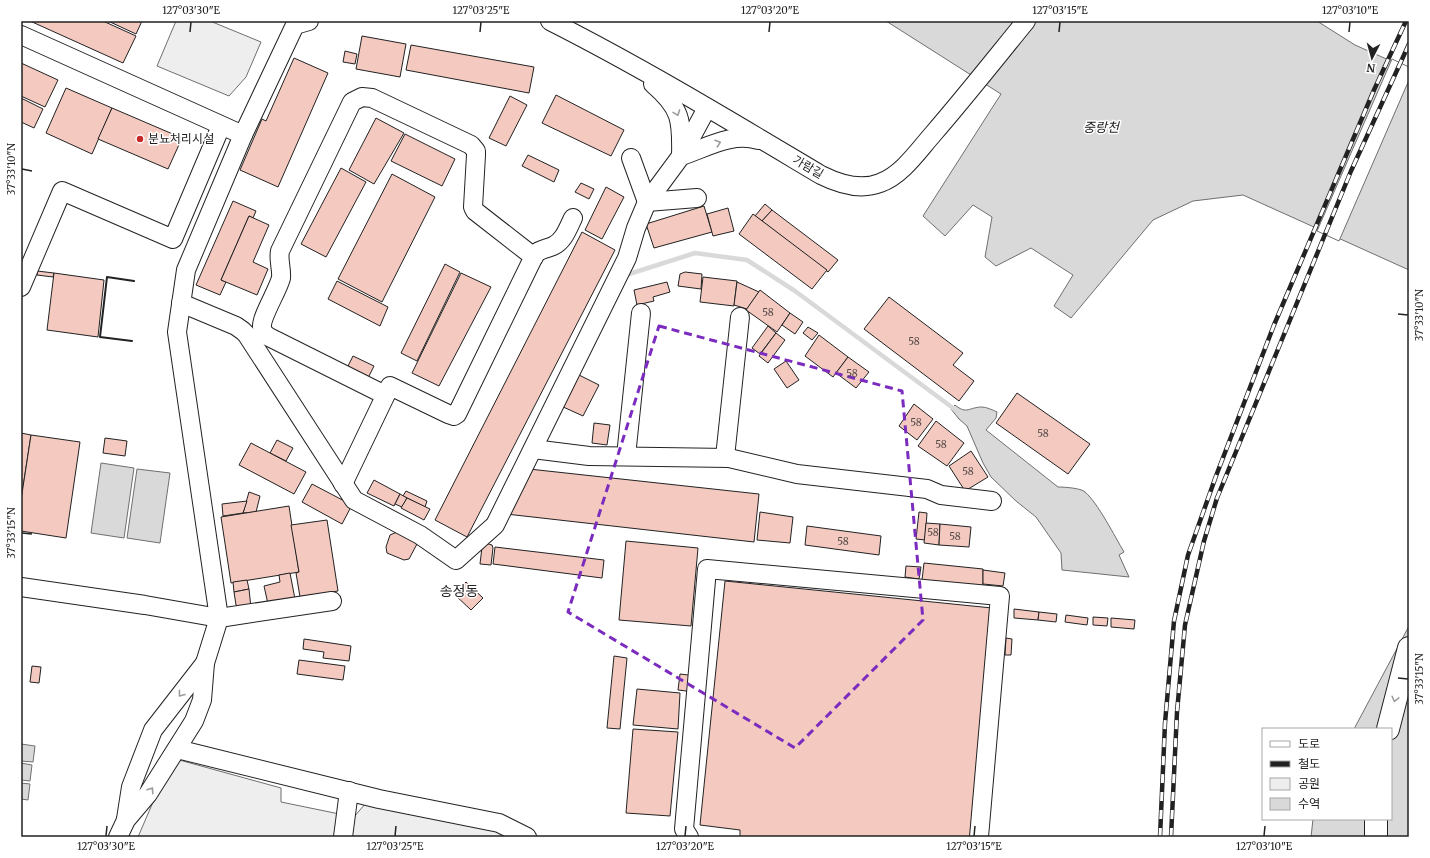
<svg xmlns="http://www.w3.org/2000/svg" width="1430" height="858" font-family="Merriweather,'Noto Sans KR',serif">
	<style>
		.green { fill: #eee; stroke: #6f6f6f }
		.water { fill: #d9d9d9; stroke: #6f6f6f }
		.pier { fill: #fff; stroke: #6f6f6f }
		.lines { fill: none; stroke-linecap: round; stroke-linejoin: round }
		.stream { stroke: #d9d9d9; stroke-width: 4.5 }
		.building { fill: #f3c9c0; stroke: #222 }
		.minor-casing { stroke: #222; stroke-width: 20 }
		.highway-casing { stroke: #222; stroke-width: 24 }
		.minor { stroke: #fff; stroke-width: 18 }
		.highway { stroke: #fff; stroke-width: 22 }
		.rail-casing { stroke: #222; stroke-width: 4.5 }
		.rail { stroke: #fff; stroke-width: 3; stroke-dasharray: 9; stroke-linecap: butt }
		.wall { stroke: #222; stroke-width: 2 }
		.oneway { stroke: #9c9c9c }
		.marked { fill: none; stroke: #7b2cbf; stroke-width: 3; stroke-dasharray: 8 5; stroke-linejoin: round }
		.ticks { fill: none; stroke: #222; stroke-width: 1.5 }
		.poi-dot { fill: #c62828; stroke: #fff; stroke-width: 1.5 }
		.labels { text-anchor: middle; stroke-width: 3; stroke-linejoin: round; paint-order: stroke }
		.number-label { font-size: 10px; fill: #564c4a }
		.poi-label { font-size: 12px; fill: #222; stroke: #fff; text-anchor: start }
		.street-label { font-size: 12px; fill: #222; stroke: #fff }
		.water-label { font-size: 13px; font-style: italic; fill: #222; stroke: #fff }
		.quarter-label { font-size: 14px; fill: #222; stroke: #fff }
		.neatline { fill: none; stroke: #222; stroke-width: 1.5 }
		.ticks-label { font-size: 10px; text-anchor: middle; fill: #222 }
	</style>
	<rect width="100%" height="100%" fill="#fff"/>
	<g class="green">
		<path d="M176,21H210L261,42L246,77L229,96L157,66Z"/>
		<path d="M172,758L281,788V802L354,817L365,804L494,830L509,837H138Z"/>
	</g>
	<g class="water">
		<path d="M886,21H1317L1355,45L1409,69V270L1243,195L1193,201L1153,220L1071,318L1054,306L1073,275L1031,248L996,266L985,257L992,217L973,205L945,236L923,216L1001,94Z"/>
		<path d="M955,405C967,415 969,407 982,407C986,407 993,410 997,412L996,418L986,430L1058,487C1064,487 1081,488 1085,492C1098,503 1115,537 1124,552L1119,555L1129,577L1062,570L1061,553L1036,517L1016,501L991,477L983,463L967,426L959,419L951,409Z"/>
		<path d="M101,463L134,468L124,538L91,533Z"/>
		<path d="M137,469L170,473L160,543L127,538Z"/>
		<path d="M1409,626V837H1311L1313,819H1391V729H1354Z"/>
		<path d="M21,744L35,746L33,762L21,761Z"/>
		<path d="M21,763L32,765L30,781L21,780Z"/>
		<path d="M21,783L30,784L28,800L21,799Z"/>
	</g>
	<path class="pier" d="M1392,59L1409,67V80L1339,241L1317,231Z"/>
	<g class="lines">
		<path class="stream" d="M626,275L695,253L747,260L795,291L957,411"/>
	</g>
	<g class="building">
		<path d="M30,21H103L136,36L123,63Z"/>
		<path d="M108,21H142L136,34Z"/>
		<path d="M362,36L406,44L400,77L356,69Z"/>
		<path d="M411,45L534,67L529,93L406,70Z"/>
		<path d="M345,51L357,54L355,64L343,62Z"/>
		<path d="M294,58L328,73L278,187L240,170L262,119L266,121Z"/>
		<path d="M21,63L58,80L45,107L21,96Z"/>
		<path d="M66,88L112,108L92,154L46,133Z"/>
		<path d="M556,95L624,130L611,156L542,123Z"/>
		<path d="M510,96L527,105L506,146L489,138Z"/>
		<path d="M21,98L43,109L34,128L21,122Z"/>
		<path d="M112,108L182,138L168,169L98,139Z"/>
		<path d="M376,118L404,133L374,184L349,170Z"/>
		<path d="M405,134L455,159L442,186L391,161Z"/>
		<path d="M528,155L559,170L554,182L522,166Z"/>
		<path d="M341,168L366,182L326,257L301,244Z"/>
		<path d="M392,174L435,197L382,302L338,279Z"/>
		<path d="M581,183L594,189L589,199L575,192Z"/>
		<path d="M606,187L624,197L602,239L585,230Z"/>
		<path d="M233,201L256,211L253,218L249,216L221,280L226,282L220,295L196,285Z"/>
		<path d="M765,204L772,210L762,221L755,216Z"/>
		<path d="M704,206L712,232L654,248L646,224Z"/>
		<path d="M728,208L734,231L713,236L707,214Z"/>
		<path d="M772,210L838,260L828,272L762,221Z"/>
		<path d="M753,214L827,270L812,289L739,234Z"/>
		<path d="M249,216L269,225L253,262L268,269L257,295L221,280Z"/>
		<path d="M582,232L615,250L467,537L435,520Z"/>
		<path d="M445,264L460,272L417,361L401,353Z"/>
		<path d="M37,271L54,273L53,277L37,275Z"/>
		<path d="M685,272L702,274L701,289L678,286L680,274Z"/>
		<path d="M54,273L104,280L98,337L47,330Z"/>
		<path d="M461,273L491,287L439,386L412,373Z"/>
		<path d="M703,277L737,281L734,306L700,302Z"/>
		<path d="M337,281L388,307L380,326L328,299Z"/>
		<path d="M667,282L670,292L653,297L654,301L637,305L634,290Z"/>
		<path d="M737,282L759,292L747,309L734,305Z"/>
		<path d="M760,290L790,313L777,332L746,310Z"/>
		<path d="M889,297L963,353L953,365L974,381L959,401L864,329Z"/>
		<path d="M790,313L803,322L795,334L782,325Z"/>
		<path d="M768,326L776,333L760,354L752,348Z"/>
		<path d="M808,327L818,333L812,340L803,333Z"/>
		<path d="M776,333L785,340L768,363L759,356Z"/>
		<path d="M819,335L848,357L833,377L805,356Z"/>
		<path d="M353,356L374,366L366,382L345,372Z"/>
		<path d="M848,357L869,372L856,388L836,373Z"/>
		<path d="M786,361L799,380L787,388L774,369Z"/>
		<path d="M577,374L599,385L583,416L561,406Z"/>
		<path d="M1017,393L1090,444L1068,474L996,423Z"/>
		<path d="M914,404L933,419L917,440L899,426Z"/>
		<path d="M936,421L964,443L947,466L918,446Z"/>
		<path d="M594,423L610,425L607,445L592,443Z"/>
		<path d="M21,433L31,435L21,500Z"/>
		<path d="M31,435L80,442L66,538L21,531V500Z"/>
		<path d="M105,438L127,441L125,456L103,453Z"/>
		<path d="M277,440L293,448L286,461L270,453Z"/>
		<path d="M251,443L306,472L294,494L239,465Z"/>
		<path d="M971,451L988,477L965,491L949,466Z"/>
		<path d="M529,469L759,494L754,542L506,514Z"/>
		<path d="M374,480L400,494L394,506L367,493Z"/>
		<path d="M312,484L352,505L342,524L302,502Z"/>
		<path d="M406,491L427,501L425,507L403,496Z"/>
		<path d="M249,492L260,496L256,512L243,513Z"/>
		<path d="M400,494L407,498L402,507L395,504Z"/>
		<path d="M407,498L430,509L424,520L401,508Z"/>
		<path d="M247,501L243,513L223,516L222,504Z"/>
		<path d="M289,506L299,572L231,583L221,517Z"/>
		<path d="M760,512L793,517L790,543L757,540Z"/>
		<path d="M919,512L927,513L925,540L916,539Z"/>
		<path d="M327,520L338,591L300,597L296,573L299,572L291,525Z"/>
		<path d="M926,523L940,524L939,545L924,543Z"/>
		<path d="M940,524L971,527L969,547L939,545Z"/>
		<path d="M807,526L881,536L879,555L805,545Z"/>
		<path d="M397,532L415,540L417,544L409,559L404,560L387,553L386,547L390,535Z"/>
		<path d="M626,541L698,548L691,626L619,620Z"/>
		<path d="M485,543L492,545L493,548L491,565L480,564L482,547Z"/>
		<path d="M495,547L604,560L602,578L493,564Z"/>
		<path d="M924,563L983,569V586L922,580Z"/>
		<path d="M906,566L921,567L919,579L905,577Z"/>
		<path d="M983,570L1005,573L1003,586L983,584Z"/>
		<path d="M290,573L295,599L268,604L264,586L280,582L279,575Z"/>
		<path d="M247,580L249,589L234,592L233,582Z"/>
		<path d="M725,581L992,608L972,837H740V830L700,825Z"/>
		<path d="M466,582L483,598L471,610L454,594Z"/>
		<path d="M249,589L251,608L241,609L236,605L234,592Z"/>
		<path d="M1014,609L1039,612L1038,620L1014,618Z"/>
		<path d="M1039,612L1057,614L1056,622L1038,620Z"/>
		<path d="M1066,615L1088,618L1087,625L1065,622Z"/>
		<path d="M1093,617L1108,618L1107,626L1093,625Z"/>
		<path d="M1111,618L1135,620L1134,629L1111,627Z"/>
		<path d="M1006,638L1012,639L1011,655H1005Z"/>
		<path d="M304,639L351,646L349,661L323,658L324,652L303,649Z"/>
		<path d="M614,656L627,658L620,729L607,728Z"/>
		<path d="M299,660L345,666L343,680L297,674Z"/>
		<path d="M32,666L41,667L39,683L30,682Z"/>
		<path d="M680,674L705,677L703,693L678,690Z"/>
		<path d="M637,689L680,693L678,729L633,725Z"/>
		<path d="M633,729L678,732L670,816L626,813Z"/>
	</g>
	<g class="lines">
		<defs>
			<g id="minor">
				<path d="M550,21C643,68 732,122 821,175C839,184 860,191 880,183C902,175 918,151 933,134C965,97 995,59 1026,21"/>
				<path d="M21,35L243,135L295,25L309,21"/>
				<path d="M653,84C681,108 682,120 681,156C706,148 732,132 758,140"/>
				<path d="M631,158L647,202L697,198"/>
				<path d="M21,287L62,191L173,239L221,126"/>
				<path d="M181,303L236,326L243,331L247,335L354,500L420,535L456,560L495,525L627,258L636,228L647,202L681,156L707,108"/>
				<path d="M385,395L269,337C266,335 262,332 262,327C261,317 278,290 281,278C282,269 278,260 280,251L352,102L362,97L372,98L471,145L476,151V155L473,207L475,211L534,257"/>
				<path d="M533,449L589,456L729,458L797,474L927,489L941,495L992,501"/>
				<path d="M626,456L641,313"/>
				<path d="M725,457L740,317"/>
				<path d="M343,484L390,386L448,414L454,416L457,414L535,254C540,249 546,249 553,246C564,241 568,228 573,218"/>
				<path d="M21,587L145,605L219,618L332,601"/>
				<path d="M177,749L379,799L499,823L527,837"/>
				<path d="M126,819L131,787L153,730L205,663"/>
				<path d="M118,837L126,820L148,794L194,721L202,700L205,663L219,618L177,332L186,270L243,135"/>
				<path d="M343,837L349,791"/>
				<path d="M689,837L684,829L707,569L1000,596L979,837"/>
			</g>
			<g id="highway">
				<path d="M1388,729L1409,648"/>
				<path d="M1376,837V819"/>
			</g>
		</defs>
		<use href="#minor" class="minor-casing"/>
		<use href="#highway" class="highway-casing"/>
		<use href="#minor" class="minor"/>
		<use href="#highway" class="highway"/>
		<defs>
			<g id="rail">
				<path d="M1160,837L1165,723L1174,621L1188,555L1216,476L1274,325L1374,90L1406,21"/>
				<path d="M1171,837L1177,712L1185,625L1204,541L1217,498L1351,171L1409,44"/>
			</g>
		</defs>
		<use href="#rail" class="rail-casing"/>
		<use href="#rail" class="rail"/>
		<path class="wall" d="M132,341L100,337L107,277L134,281"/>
	</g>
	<defs><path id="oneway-chevron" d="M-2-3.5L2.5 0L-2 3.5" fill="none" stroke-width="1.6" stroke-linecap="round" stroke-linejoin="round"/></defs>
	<g class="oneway">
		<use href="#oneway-chevron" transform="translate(677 113) rotate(70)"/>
		<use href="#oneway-chevron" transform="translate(718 143) rotate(-19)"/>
		<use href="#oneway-chevron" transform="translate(181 694) rotate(128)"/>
		<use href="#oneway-chevron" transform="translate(1395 699) rotate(104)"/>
		<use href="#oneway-chevron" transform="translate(151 790) rotate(-56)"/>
	</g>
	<path class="marked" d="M659,326L902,391L923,620L795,748L568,612Z"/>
	<path class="ticks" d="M190,32L191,22M480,32L481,22M769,32L770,22M1059,32L1060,22M1349,32L1350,22M22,169L32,171M1398,314L1408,315M22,533L32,534M1398,678L1408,679M106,836L107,826M395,836L396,826M685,836L686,826M974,836L975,826M1264,836L1265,826"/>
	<circle class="poi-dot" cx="140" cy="139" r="4"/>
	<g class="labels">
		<g class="number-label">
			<text x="768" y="316">58</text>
			<text x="914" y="345">58</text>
			<text x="852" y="377">58</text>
			<text x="916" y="426">58</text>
			<text x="1043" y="437">58</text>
			<text x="941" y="448">58</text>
			<text x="968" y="475">58</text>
			<text x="933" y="536">58</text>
			<text x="955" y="540">58</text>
			<text x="843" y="545">58</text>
		</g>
		<g class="poi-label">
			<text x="148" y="143">분뇨처리시설</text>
		</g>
		<g class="street-label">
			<text transform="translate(808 167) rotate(30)" y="4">가람길</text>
		</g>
		<g class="water-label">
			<text x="1101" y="132">중랑천</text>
		</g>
		<g class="quarter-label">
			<text x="459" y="596">송정동</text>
		</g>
	</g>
	<rect width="1430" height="858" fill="none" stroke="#ffffff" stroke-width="44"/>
	<rect x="1262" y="728" width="130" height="92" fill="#ffffff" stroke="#a7a7a7"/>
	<rect x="1270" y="741" width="20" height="6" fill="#ffffff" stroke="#a7a7a7"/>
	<text x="1298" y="748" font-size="12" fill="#222222">도로</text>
	<rect x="1270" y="761" width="20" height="6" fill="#222222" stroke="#a7a7a7"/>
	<text x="1298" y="768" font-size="12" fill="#222222">철도</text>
	<rect x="1270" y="778" width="20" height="12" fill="#eeeeee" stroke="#a7a7a7"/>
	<text x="1298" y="788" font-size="12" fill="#222222">공원</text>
	<rect x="1270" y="798" width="20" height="12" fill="#d9d9d9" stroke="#a7a7a7"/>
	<text x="1298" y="808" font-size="12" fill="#222222">수역</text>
	<g transform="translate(1372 58) rotate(186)" stroke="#ffffff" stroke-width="3" paint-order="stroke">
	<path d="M0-3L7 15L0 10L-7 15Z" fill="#222222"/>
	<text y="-6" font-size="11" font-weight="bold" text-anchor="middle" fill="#222222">N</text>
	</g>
	<rect x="22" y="22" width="1386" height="814" class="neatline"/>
	<g class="ticks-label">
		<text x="191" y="14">127°03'30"E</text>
		<text x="481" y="14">127°03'25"E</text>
		<text x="770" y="14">127°03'20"E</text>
		<text x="1060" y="14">127°03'15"E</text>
		<text x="1350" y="14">127°03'10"E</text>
		<text transform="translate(11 169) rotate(-90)" y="4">37°33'10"N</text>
		<text transform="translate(1419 315) rotate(-90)" y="4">37°33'10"N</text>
		<text transform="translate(11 533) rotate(-90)" y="4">37°33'15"N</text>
		<text transform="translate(1419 679) rotate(-90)" y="4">37°33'15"N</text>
		<text x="106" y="850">127°03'30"E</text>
		<text x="395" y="850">127°03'25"E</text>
		<text x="685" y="850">127°03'20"E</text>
		<text x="974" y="850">127°03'15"E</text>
		<text x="1264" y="850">127°03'10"E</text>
	</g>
</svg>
